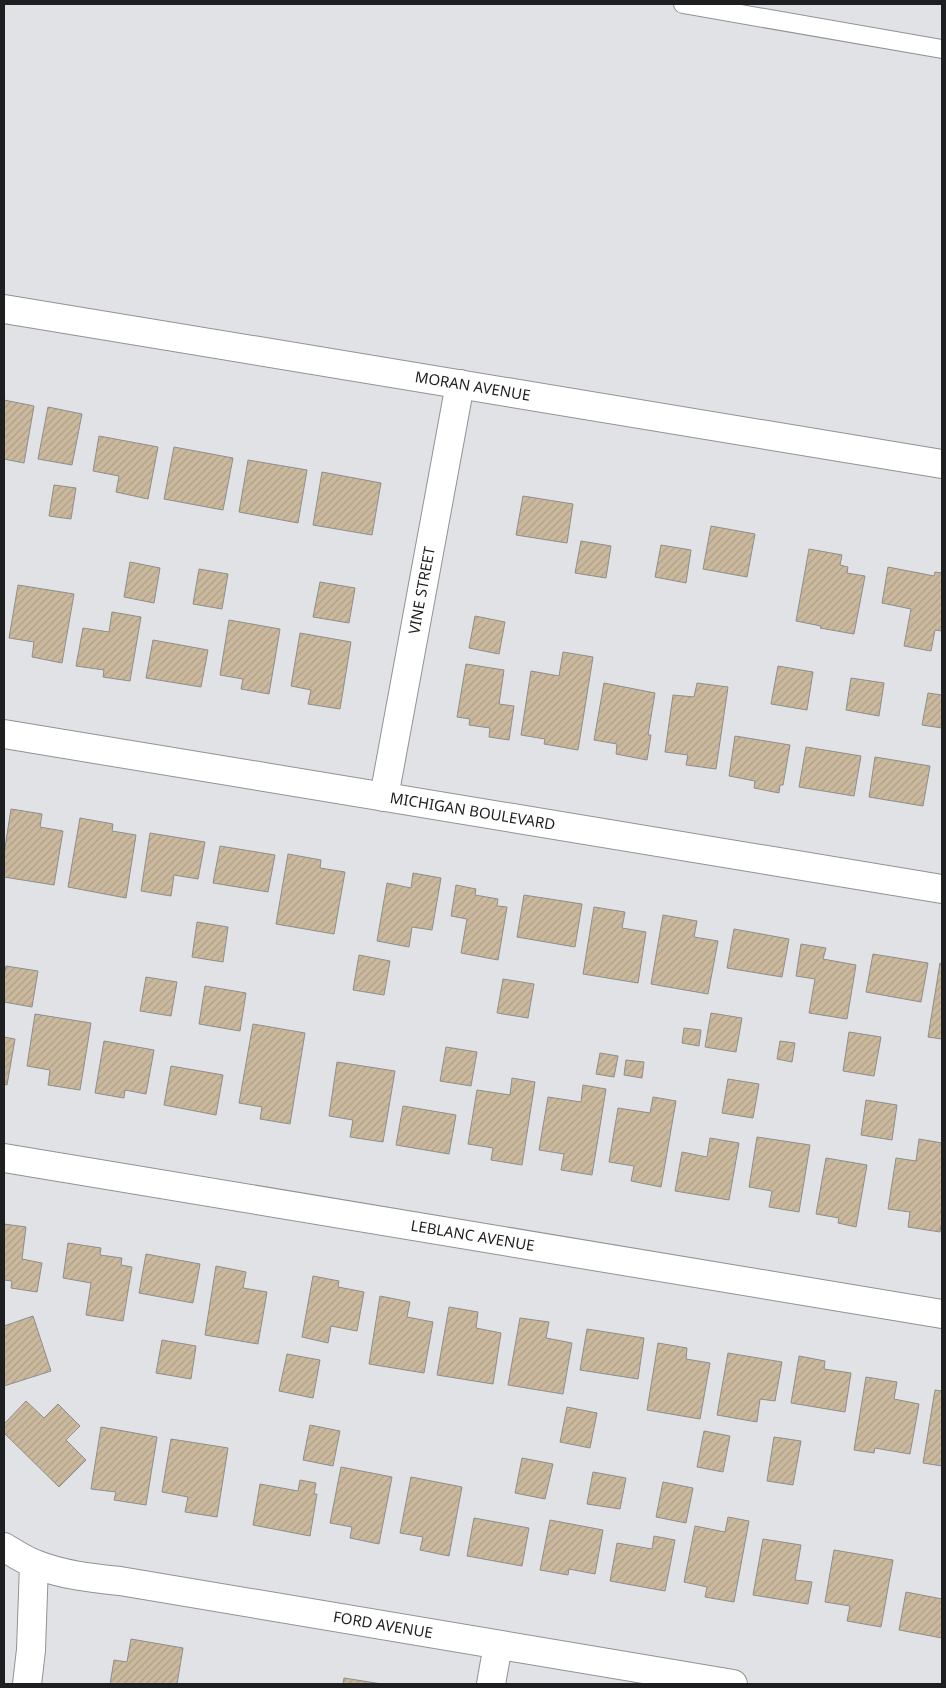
<svg xmlns="http://www.w3.org/2000/svg" width="946" height="1688" font-family="'Noto Sans',sans-serif">
	<style>
		.building { fill: url(#building-hatch); stroke: #8f8d8b }
		.lines { fill: none; stroke-linecap: round; stroke-linejoin: round }
		.lane-casing { stroke: #919295; stroke-width: 20 }
		.street-casing { stroke: #919295; stroke-width: 30 }
		.secondary-casing { stroke: #919295; stroke-width: 30 }
		.lane { stroke: #fff; stroke-width: 18 }
		.street { stroke: #fff; stroke-width: 28 }
		.secondary { stroke: #fff; stroke-width: 28 }
		.labels { text-anchor: middle; stroke-width: 4; stroke-linejoin: round; paint-order: stroke }
		.street-label { font-size: 15px; fill: #1e1f20; stroke: #eeeff2 }
	</style>
	<defs>
		<pattern id="building-hatch" width="6" height="6" patternUnits="userSpaceOnUse" patternTransform="scale(1.25)"><rect width="6" height="6" fill="#cbb99e"/><path d="M-1 1l2-2M0 6l6-6M5 7l2-2" fill="none" stroke="#ae9f88"/></pattern>
	</defs>
	<rect width="100%" height="100%" fill="#e1e2e5"/>
	<g class="building">
		<path d="M4,400L34,406L24,463L4,459Z"/>
		<path d="M48,407L82,414L72,465L38,459Z"/>
		<path d="M99,436L158,447L148,499L116,492L119,476L93,471Z"/>
		<path d="M174,447L233,458L223,510L164,499Z"/>
		<path d="M248,460L307,470L298,523L239,512Z"/>
		<path d="M322,472L381,483L372,535L313,525Z"/>
		<path d="M54,485L76,488L71,519L49,516Z"/>
		<path d="M523,496L573,504L567,543L516,535Z"/>
		<path d="M711,526L755,534L747,577L703,569Z"/>
		<path d="M581,541L611,546L606,578L575,573Z"/>
		<path d="M661,545L691,550L686,583L655,577Z"/>
		<path d="M809,549L842,555L840,565L848,567L847,573L865,576L854,634L820,628L821,626L796,621Z"/>
		<path d="M130,562L160,568L154,603L124,597Z"/>
		<path d="M888,567L934,576L935,572L942,573V631L935,630L931,651L904,646L911,609L882,603Z"/>
		<path d="M199,569L228,574L222,609L193,604Z"/>
		<path d="M320,582L355,588L349,623L313,617Z"/>
		<path d="M18,585L74,594L62,663L32,657L34,642L9,638Z"/>
		<path d="M112,612L141,617L130,681L103,677L104,670L76,666L83,628L109,632Z"/>
		<path d="M475,616L505,622L499,654L469,648Z"/>
		<path d="M229,620L280,629L269,694L241,689L243,679L220,675Z"/>
		<path d="M300,633L351,642L340,709L308,704L311,690L291,686Z"/>
		<path d="M153,640L208,650L201,687L146,678Z"/>
		<path d="M563,652L593,657L578,750L544,744L545,739L521,735L531,671L559,676Z"/>
		<path d="M466,664L504,670L499,704L514,706L509,740L489,737L490,728L469,725L470,719L457,717Z"/>
		<path d="M778,666L813,672L807,710L771,704Z"/>
		<path d="M851,678L884,683L879,716L846,710Z"/>
		<path d="M604,683L655,693L648,735H651L647,760L616,754L617,744L594,740Z"/>
		<path d="M697,683L728,687L716,769L686,765L688,755L665,752L673,695L694,697Z"/>
		<path d="M928,693L942,695V728L922,725Z"/>
		<path d="M735,736L790,745L783,785H780L779,793L754,788L755,781L729,776Z"/>
		<path d="M806,747L861,756L854,796L799,787Z"/>
		<path d="M875,757L930,766L923,806L869,797Z"/>
		<path d="M11,809L42,814L40,827L63,831L54,885L4,877V854Z"/>
		<path d="M80,818L113,824L112,831L136,835L126,898L68,887Z"/>
		<path d="M150,833L205,842L198,879L174,875L171,896L141,891Z"/>
		<path d="M220,846L275,855L268,892L213,883Z"/>
		<path d="M288,854L321,860L320,868L345,872L334,934L276,924Z"/>
		<path d="M413,873L441,878L432,930L412,927L409,947L377,941L387,883L411,888Z"/>
		<path d="M456,885L476,889L475,895L498,899L497,906L507,907L498,960L461,953L467,919L451,916Z"/>
		<path d="M524,895L582,904L575,947L517,937Z"/>
		<path d="M594,907L625,912L622,928L646,932L638,983L583,974Z"/>
		<path d="M663,915L697,921L694,937L718,941L708,994L651,984Z"/>
		<path d="M197,922L228,927L223,962L192,957Z"/>
		<path d="M734,929L789,939L782,977L727,968Z"/>
		<path d="M801,944L826,948L823,959L856,965L847,1019L809,1013L815,979L796,976Z"/>
		<path d="M873,954L928,963L921,1002L866,992Z"/>
		<path d="M359,955L390,961L384,995L353,990Z"/>
		<path d="M940,963L942,964V1039L928,1037Z"/>
		<path d="M6,966L38,971L32,1007L4,1002V977Z"/>
		<path d="M146,977L177,982L171,1016L140,1011Z"/>
		<path d="M503,979L534,984L528,1018L497,1013Z"/>
		<path d="M205,986L246,993L240,1031L199,1024Z"/>
		<path d="M711,1013L742,1018L736,1052L705,1047Z"/>
		<path d="M35,1014L91,1023L80,1090L48,1085L50,1070L27,1066Z"/>
		<path d="M253,1024L305,1033L290,1124L260,1119L262,1107L239,1103Z"/>
		<path d="M684,1028L701,1030L699,1046L682,1043Z"/>
		<path d="M849,1032L881,1037L874,1076L843,1071Z"/>
		<path d="M4,1037L15,1039L7,1085L4,1084Z"/>
		<path d="M104,1041L154,1050L146,1094L125,1090L124,1098L95,1093Z"/>
		<path d="M780,1041L795,1043L792,1062L777,1059Z"/>
		<path d="M446,1047L477,1052L471,1086L440,1081Z"/>
		<path d="M600,1053L618,1056L614,1077L596,1074Z"/>
		<path d="M626,1060L644,1062L642,1078L624,1075Z"/>
		<path d="M337,1062L395,1071L383,1142L350,1137L353,1120L329,1116Z"/>
		<path d="M171,1066L223,1075L216,1115L164,1105Z"/>
		<path d="M512,1078L535,1082L522,1165L491,1160L493,1148L468,1144L477,1090L510,1095Z"/>
		<path d="M728,1079L759,1084L753,1118L722,1113Z"/>
		<path d="M583,1085L606,1089L592,1175L561,1170L564,1154L539,1150L548,1097L581,1102Z"/>
		<path d="M653,1097L676,1101L661,1187L631,1181L634,1166L609,1162L618,1108L650,1113Z"/>
		<path d="M866,1100L897,1105L892,1140L861,1135Z"/>
		<path d="M403,1106L456,1115L449,1154L396,1145Z"/>
		<path d="M757,1137L810,1145L799,1212L769,1207L772,1191L749,1187Z"/>
		<path d="M710,1138L739,1143L729,1200L675,1191L682,1152L707,1157Z"/>
		<path d="M919,1139L942,1143V1204L941,1213H942V1220L940,1232L908,1227L910,1212L888,1209L896,1158L916,1161Z"/>
		<path d="M826,1158L867,1165L856,1227L838,1223L839,1218L816,1214Z"/>
		<path d="M4,1224L26,1227L22,1259L42,1263L37,1292L11,1288L12,1281L4,1280Z"/>
		<path d="M68,1243L101,1248L100,1255L122,1258L121,1265L132,1267L123,1321L86,1315L91,1283L63,1278Z"/>
		<path d="M146,1254L200,1264L193,1303L139,1293Z"/>
		<path d="M216,1266L246,1272L243,1288L267,1292L258,1344L205,1335Z"/>
		<path d="M313,1276L339,1281L338,1287L364,1292L357,1331L331,1326L328,1343L302,1337Z"/>
		<path d="M380,1296L410,1302L407,1317L433,1322L424,1373L369,1364Z"/>
		<path d="M449,1307L478,1312L476,1328L501,1333L493,1384L437,1375Z"/>
		<path d="M33,1316L51,1371L4,1386V1326Z"/>
		<path d="M520,1318L549,1322L546,1338L572,1343L563,1394L508,1385Z"/>
		<path d="M587,1329L644,1338L638,1379L580,1370Z"/>
		<path d="M162,1340L196,1346L191,1379L156,1373Z"/>
		<path d="M658,1343L687,1348L686,1359L710,1363L700,1419L647,1410Z"/>
		<path d="M728,1353L782,1362L775,1401L760,1399L757,1422L717,1415Z"/>
		<path d="M287,1354L320,1360L313,1398L279,1391Z"/>
		<path d="M799,1356L825,1361L824,1369L851,1373L845,1412L791,1403Z"/>
		<path d="M866,1377L897,1382L894,1399L919,1404L910,1454L875,1448L874,1453L854,1450Z"/>
		<path d="M935,1390L942,1391V1466L923,1463Z"/>
		<path d="M26,1401L44,1418L58,1404L80,1426L66,1440L86,1460L59,1487L4,1433V1424Z"/>
		<path d="M567,1407L597,1413L590,1448L560,1442Z"/>
		<path d="M310,1425L340,1431L333,1466L303,1460Z"/>
		<path d="M101,1427L157,1437L146,1505L114,1500L116,1492L91,1489Z"/>
		<path d="M704,1431L730,1436L723,1472L697,1467Z"/>
		<path d="M774,1437L801,1441L793,1485L767,1481Z"/>
		<path d="M171,1439L228,1448L217,1517L185,1512L188,1497L162,1492Z"/>
		<path d="M522,1458L553,1464L545,1499L515,1493Z"/>
		<path d="M341,1467L392,1477L379,1544L350,1538L352,1527L330,1523Z"/>
		<path d="M593,1472L626,1478L620,1509L587,1504Z"/>
		<path d="M411,1477L462,1487L449,1556L420,1550L423,1537L400,1533Z"/>
		<path d="M300,1480L316,1483L314,1494H317L310,1536L253,1525L260,1484L298,1491Z"/>
		<path d="M663,1482L693,1488L686,1523L656,1517Z"/>
		<path d="M728,1517L749,1521L734,1602L705,1597L707,1587L684,1582L695,1526L725,1532Z"/>
		<path d="M474,1518L529,1528L522,1566L467,1556Z"/>
		<path d="M550,1520L603,1530L595,1574L569,1569L568,1575L540,1570Z"/>
		<path d="M654,1536L675,1540L665,1591L610,1581L617,1543L652,1549Z"/>
		<path d="M763,1539L801,1545L795,1580L812,1582L808,1604L753,1595Z"/>
		<path d="M834,1550L893,1560L881,1627L847,1621L850,1606L825,1602Z"/>
		<path d="M906,1592L942,1599V1638L899,1630Z"/>
		<path d="M131,1639L183,1648L177,1684H110L114,1660L127,1662Z"/>
		<path d="M344,1678L382,1684H343Z"/>
	</g>
	<g class="lines">
		<defs>
			<path id="lane" d="M683,4L942,49"/>
			<g id="street">
				<path id="s1" d="M4,734L942,889"/>
				<path id="s2" d="M384,797L460,384"/>
				<path id="s3" d="M4,1158L942,1314"/>
				<path id="s4" d="M4,1547C14,1553 24,1560 35,1564C62,1575 91,1578 120,1581L733,1684"/>
				<path d="M27,1684L31,1650L34,1564"/>
				<path d="M491,1684L498,1645"/>
			</g>
			<g id="secondary">
				<path id="s5" d="M4,309L942,464"/>
			</g>
		</defs>
		<use href="#lane" class="lane-casing"/>
		<use href="#street" class="street-casing"/>
		<use href="#secondary" class="secondary-casing"/>
		<use href="#lane" class="lane"/>
		<use href="#street" class="street"/>
		<use href="#secondary" class="secondary"/>
	</g>
	<g class="labels">
		<g class="street-label">
			<text dy="5" stroke="none"><textPath href="#s5" startOffset="475">MORAN AVENUE</textPath></text>
			<text dy="5" stroke="none"><textPath href="#s2" startOffset="210">VINE STREET</textPath></text>
			<text dy="5" stroke="none"><textPath href="#s1" startOffset="475">MICHIGAN BOULEVARD</textPath></text>
			<text dy="5" stroke="none"><textPath href="#s3" startOffset="475">LEBLANC AVENUE</textPath></text>
			<text dy="5" stroke="none"><textPath href="#s4" startOffset="389">FORD AVENUE</textPath></text>
		</g>
	</g>
	<rect width="946" height="1688" fill="none" stroke="#1e1f20" stroke-width="10"/>
</svg>
